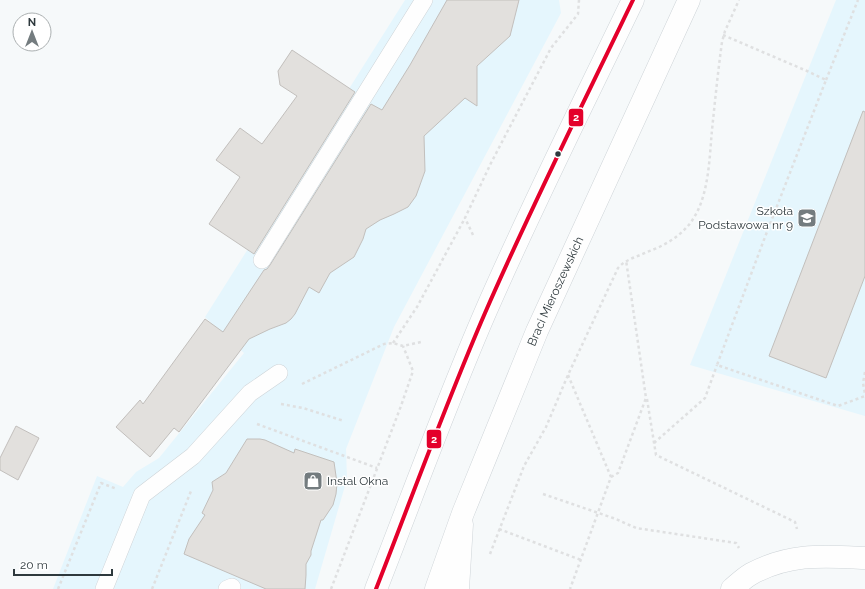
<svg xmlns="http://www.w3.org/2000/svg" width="865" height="589" font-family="Raleway,sans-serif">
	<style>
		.built { fill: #e5f6fd }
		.building { fill: #e2e0dd; stroke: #c2bfbc }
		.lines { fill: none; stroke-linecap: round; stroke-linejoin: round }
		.lane-casing { stroke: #ced4d8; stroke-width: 18 }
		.street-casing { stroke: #ced4d8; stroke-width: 23 }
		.secondary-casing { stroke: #ced4d8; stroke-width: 23 }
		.path { stroke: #dfe0e1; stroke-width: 2.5; stroke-dasharray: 3 3; stroke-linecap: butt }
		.lane { stroke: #fefefe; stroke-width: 17 }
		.street { stroke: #fefefe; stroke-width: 22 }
		.secondary { stroke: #fefefe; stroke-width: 22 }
		.bus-1-casing { stroke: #fff; stroke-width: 7 }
		.bus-1 { stroke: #e4002b; stroke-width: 4 }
		.bus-dot { fill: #2e393d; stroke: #fff; stroke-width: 1.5 }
		.labels { text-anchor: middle; stroke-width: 3; stroke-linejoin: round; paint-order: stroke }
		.poi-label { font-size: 12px; fill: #2e393d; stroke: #fff; text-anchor: end }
		.street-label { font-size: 12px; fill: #2e393d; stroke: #fff }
		.line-badge { stroke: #fff; stroke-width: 1.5 }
		.badge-label { font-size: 11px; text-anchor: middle; font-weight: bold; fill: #fff }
	</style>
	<rect width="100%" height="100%" fill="#f6f9fa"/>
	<g class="built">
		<path d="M405,0H559L561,13L394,327L346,449L347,479L315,589H53L97,476L123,487L136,472L159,458L244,353L205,317Z"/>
		<path d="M836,0H865V416L690,365Z"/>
	</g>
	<g class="building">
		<path d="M447,0H519L510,36L477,66V106L465,98L424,136L425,171L416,196L408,207L394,214L380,220L366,229L363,239L354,257L330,273L319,293L309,287L295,314L291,319L286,323L270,329L249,339L179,432L174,428L150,457L116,427L140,400L143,404L205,319L223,332L264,270L267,269L270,265L371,104L382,110L410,65Z"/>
		<path d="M292,50L355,92L254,254L209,224L240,177L216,160L240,128L262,144L297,96L280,85L278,71Z"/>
		<path d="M863,111L865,112V276L826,378L769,356Z"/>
		<path d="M16,426L39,438L18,480L0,470V458Z"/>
		<path d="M247,439H260L265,440L294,453L295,449L334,462L337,483L336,494L333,505L323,520H321L311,551V555L306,564V575L305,589H266L184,554L189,539L205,515L202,513L213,490L212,482L226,473Z"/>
	</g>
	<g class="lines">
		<defs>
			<g id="lane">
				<path d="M262,260L424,0"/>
				<path d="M104,589L142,495L193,456L250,393L279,373"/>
				<path d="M227,589L232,587"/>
			</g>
			<g id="street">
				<path d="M458,589L462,524"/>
				<path d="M732,589C738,584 744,578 751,574C790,553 823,556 865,558"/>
			</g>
			<g id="secondary">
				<path d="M376,589C412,497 446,403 485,313C531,207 583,104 633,0"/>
				<path id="s1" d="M436,589L463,513L537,331L689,0"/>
			</g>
		</defs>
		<use href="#lane" class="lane-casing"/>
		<use href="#street" class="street-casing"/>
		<use href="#secondary" class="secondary-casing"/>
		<g class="path">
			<path d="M723,35L807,71L826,80L765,237L717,365L838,406L865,396"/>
			<path d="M826,80L858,0"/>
			<path d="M473,235L465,218L491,163L551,48L578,14L579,0"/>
			<path d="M393,343L417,307L465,218"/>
			<path d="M865,372L863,383L865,394"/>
			<path d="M568,375L611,477L570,589"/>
			<path d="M302,384L384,344L393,343L403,346L421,342"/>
			<path d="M647,399L656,455L795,522L797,529"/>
			<path d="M281,404L303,408L344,421"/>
			<path d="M257,424L377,468"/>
			<path d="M654,443L705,398L717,365"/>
			<path d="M611,477L618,473L646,398L626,260"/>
			<path d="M543,494L616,519L636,528L736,543L739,548"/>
			<path d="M499,529L581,560"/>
			<path d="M490,554L524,466L546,427L568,375L618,268C626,259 637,257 647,252C661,247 676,239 686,228C709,204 709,162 712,130C715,101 718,71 722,42L725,31L739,0"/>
			<path d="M58,589L101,483L117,489"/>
			<path d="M152,589L191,491"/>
			<path d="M331,589L401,406L413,371L403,346"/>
		</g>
		<use href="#lane" class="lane"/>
		<use href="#street" class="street"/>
		<use href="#secondary" class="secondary"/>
		<defs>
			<path id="bus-1" d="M376,589C412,497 446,403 485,313C531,207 583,104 633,0"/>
		</defs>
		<use href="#bus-1" class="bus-1-casing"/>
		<use href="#bus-1" class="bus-1"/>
	</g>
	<defs>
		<symbol id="school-square" viewBox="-11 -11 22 22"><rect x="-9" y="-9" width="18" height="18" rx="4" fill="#747c7f" stroke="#fff"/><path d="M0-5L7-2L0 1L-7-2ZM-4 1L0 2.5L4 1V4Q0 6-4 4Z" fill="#fff"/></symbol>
		<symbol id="shop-square" viewBox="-11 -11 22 22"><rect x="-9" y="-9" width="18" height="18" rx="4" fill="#747c7f" stroke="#fff"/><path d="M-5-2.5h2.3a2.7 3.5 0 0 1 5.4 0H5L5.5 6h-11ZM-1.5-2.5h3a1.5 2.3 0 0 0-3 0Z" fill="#fff"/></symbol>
	</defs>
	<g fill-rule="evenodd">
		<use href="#school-square" x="796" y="207" width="22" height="22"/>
		<use href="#shop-square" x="302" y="470" width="22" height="22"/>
	</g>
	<circle class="bus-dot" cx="558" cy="154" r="3.5"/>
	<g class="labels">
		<g class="poi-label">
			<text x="793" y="215">Szkoła<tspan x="793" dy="14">Podstawowa nr 9</tspan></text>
			<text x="327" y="485" text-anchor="start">Instal Okna</text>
		</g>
		<g class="street-label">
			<text dy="4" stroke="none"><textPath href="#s1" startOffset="321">Braci Mieroszewskich</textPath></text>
		</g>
	</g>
	<g class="line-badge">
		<rect x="568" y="108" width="16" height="19" rx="4" fill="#e4002b"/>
		<rect x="426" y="429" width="16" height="20" rx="4" fill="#e4002b"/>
	</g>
	<g class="badge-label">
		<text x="576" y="121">2</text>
		<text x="434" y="443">2</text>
	</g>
	<g transform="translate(32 32)"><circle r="19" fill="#ffffff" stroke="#abb0b1"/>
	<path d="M0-3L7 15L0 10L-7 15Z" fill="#747c7f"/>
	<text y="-6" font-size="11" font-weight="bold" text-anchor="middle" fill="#2e393d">N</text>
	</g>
	<path d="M14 569v6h98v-6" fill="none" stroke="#2e393d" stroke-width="2"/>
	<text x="20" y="569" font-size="12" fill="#2e393d" stroke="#ffffff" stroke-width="3" paint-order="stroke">20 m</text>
</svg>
